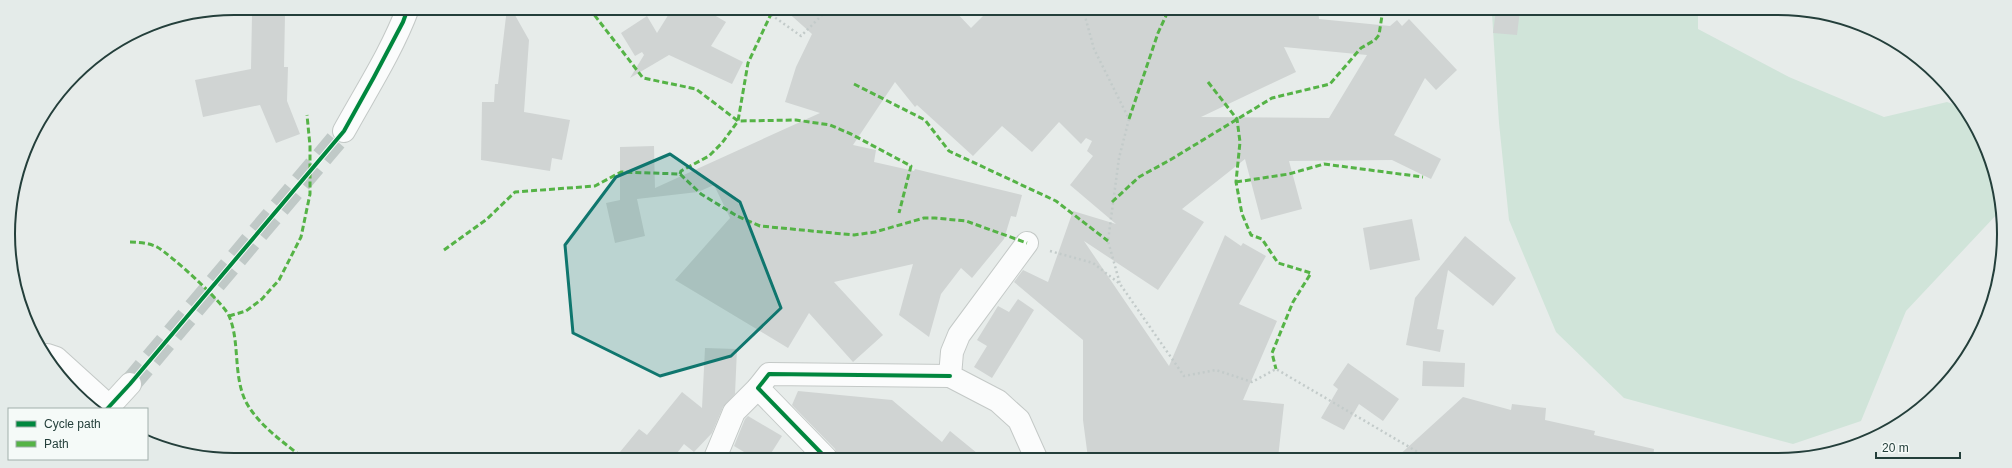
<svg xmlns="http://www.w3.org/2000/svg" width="2012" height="468" font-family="Arial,sans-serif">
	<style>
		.green { fill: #d0e4d9 }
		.building { fill: #d0d4d3; fill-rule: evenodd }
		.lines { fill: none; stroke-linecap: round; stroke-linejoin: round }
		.tertiary-tunnel { stroke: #c0c9c7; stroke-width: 22; stroke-dasharray: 22 11; stroke-linecap: butt }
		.minor-casing { stroke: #c4c9c7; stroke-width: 24 }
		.tertiary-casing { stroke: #c4c9c7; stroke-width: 24 }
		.path { stroke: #c3cbca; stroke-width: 2.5; stroke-dasharray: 2 3; stroke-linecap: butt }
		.minor { stroke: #fbfcfc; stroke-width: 22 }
		.tertiary { stroke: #fbfcfc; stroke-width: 22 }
		.quiet { stroke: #55b346; stroke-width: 3; stroke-dasharray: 6 3; stroke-linecap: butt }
		.cycleway-casing { stroke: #f5faf8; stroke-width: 6 }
		.cycleway { stroke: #00873e; stroke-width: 4 }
		.marked { fill: #0f766e; fill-opacity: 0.2; stroke: #0f766e; stroke-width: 3; stroke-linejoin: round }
		.rim { fill: none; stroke: #243f3b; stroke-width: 2 }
	</style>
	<rect width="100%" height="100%" fill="#e7ecea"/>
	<path class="green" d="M1494,10H1698V29L1789,77L1884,117L1947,102L1962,107L1996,176L1999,212L1906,311L1861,421L1793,444L1624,398L1556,332L1509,220L1499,123L1492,14Z"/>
	<g class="building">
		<path d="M507,8H511L529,40L524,112L570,120L562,160L552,158L550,171L481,160L482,102H494L495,84H498Z"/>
		<path d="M672,9H704L726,22L711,46L743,62L732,84L669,55L630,78L644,55L642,52L635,56L621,33L647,16L657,33Z"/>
		<path d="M784,9H953L971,28L990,9H1318L1319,19L1390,26L1397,20L1402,26L1409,19L1457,70L1436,90L1425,78L1394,135L1441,159L1431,179L1392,160L1289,161L1302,209L1261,220L1245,159L1182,209L1204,222L1158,290L1084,241L1169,366L1225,235L1241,246L1243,243L1266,256L1239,304L1277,321L1243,400L1284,404L1278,458H1088L1083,420V340L1014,282L1023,270L1048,282L1073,211L1116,224L1070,185L1093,156L1087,151L1092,141L1086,138L1081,144L1059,122L1032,152L1002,126L973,156L917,105L915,107L895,82L853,145L876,150L874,162L914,171L915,169L1022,195L1016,217L1011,216L1004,239L972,278L961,268L941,294L929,337L899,315L913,264L834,282L883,335L853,362L809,313L788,348L675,280L730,218L714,185L698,192L637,199L645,236L615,243L606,203L620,200V147L654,146L655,188L820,113L785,102L796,67L812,34ZM1284,47L1367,55L1329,118L1201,117L1296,72Z"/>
		<path d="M1496,10H1520L1517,35L1493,33Z"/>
		<path d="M252,15H285L284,67H288L287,101L300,134L276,143L260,105L203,117L195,80L251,69Z"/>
		<path d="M1412,219L1420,260L1370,270L1363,228Z"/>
		<path d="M1465,236L1516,278L1493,306L1448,270L1437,329L1444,330L1440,352L1406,345L1415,298Z"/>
		<path d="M1018,299L1034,310L992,378L974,367L987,346L977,340L998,306L1009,312Z"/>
		<path d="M705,348L737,349L735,394L723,407L712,433L694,452L684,444L674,457L676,458H615L639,429L647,435L682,392L702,408Z"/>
		<path d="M1423,361L1465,363L1464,387L1422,386Z"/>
		<path d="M1348,363L1399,399L1383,421L1359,404L1344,430L1321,418L1338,389L1333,385Z"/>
		<path d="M798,391L892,400L942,442L950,431L983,458H838L835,449L792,405Z"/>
		<path d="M1463,397L1511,410L1512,404L1546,408L1545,420L1595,431L1594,435L1654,449L1653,458H1396Z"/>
		<path d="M748,416L782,436L768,458H754L734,446L745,419Z"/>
	</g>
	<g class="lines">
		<path class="tertiary-tunnel" d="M130,384L344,131"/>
		<defs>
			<g id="minor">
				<path d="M1027,243L959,335L952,352L950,376L998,401L1019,420L1036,458"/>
				<path d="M47,355L56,358L109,406"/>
				<path d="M715,458L734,412L758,388"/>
				<path d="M826,458L758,388L769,374L950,376"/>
			</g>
			<g id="tertiary">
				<path d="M344,131C366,91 392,51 408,8"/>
				<path d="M107,409L130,384"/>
			</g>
		</defs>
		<use href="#minor" class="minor-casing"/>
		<use href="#tertiary" class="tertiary-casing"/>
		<g class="path">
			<path d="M763,9L801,36L828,9"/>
			<path d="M1083,9L1094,49L1129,119L1119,158L1108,241L1120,284"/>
			<path d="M1050,251L1093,263L1120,284L1184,376L1216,370L1252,382L1276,369L1428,458"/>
		</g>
		<use href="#minor" class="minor"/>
		<use href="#tertiary" class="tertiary"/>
		<g class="quiet">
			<path d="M589,8L643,78L696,89L738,121L796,120L830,125L851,134L911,166L899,213"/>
			<path d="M1208,82L1237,119L1240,142L1236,182L1242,214L1251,235L1262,239L1278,263L1311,273L1293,302L1272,353L1276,369"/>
			<path d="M854,84L925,120L949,151L1056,201L1108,241"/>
			<path d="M1129,119L1158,33L1169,9"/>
			<path d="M680,174L681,171L709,156L722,143L738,121L748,63L771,14"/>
			<path d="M1236,182L1289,174L1324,164L1423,177"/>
			<path d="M1112,202L1139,177L1170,160L1272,98L1330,84L1361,48L1375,40L1379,35L1383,9"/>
			<path d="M130,242C139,242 149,243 157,247C170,254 224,303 229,316C240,341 233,373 245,400C257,424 282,441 303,458"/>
			<path d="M444,250L487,219L515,192L595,186L621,172L680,174L701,194L737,216L760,226L854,235L875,232L924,218H935L966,221L1027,243"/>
			<path d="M229,316L246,311L262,299L279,280L301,237L310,194V146L307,115"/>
		</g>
		<defs>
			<g id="cycleway">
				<path d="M107,409L130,384L344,131L374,77L403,22L408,8"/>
				<path d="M826,458L758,388L769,374L950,376"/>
			</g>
		</defs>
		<use href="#cycleway" class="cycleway-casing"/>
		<use href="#cycleway" class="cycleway"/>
	</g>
	<path class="marked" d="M670,154L740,202L781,308L731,356L660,376L573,333L565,245L616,177Z"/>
	<path d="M0 0H2012V468H0ZM234 15H1778A219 219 0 0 1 1997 234V234A219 219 0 0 1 1778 453H234A219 219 0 0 1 15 234V234A219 219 0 0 1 234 15Z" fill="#e4ebe9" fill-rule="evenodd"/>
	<path class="rim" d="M234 15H1778A219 219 0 0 1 1997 234V234A219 219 0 0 1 1778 453H234A219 219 0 0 1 15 234V234A219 219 0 0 1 234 15Z"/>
	<rect x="8" y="408" width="140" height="52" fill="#f5faf8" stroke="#a1afac"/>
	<rect x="16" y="421" width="20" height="6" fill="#00873e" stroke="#a1afac"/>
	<text x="44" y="428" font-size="12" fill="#243f3b">Cycle path</text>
	<rect x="16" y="441" width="20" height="6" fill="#55b346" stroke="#a1afac"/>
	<text x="44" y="448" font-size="12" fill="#243f3b">Path</text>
	<path d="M1876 452v6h84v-6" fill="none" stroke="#243f3b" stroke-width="2"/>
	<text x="1882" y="452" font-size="12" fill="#243f3b" stroke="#f5faf8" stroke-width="3" paint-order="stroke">20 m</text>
</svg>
